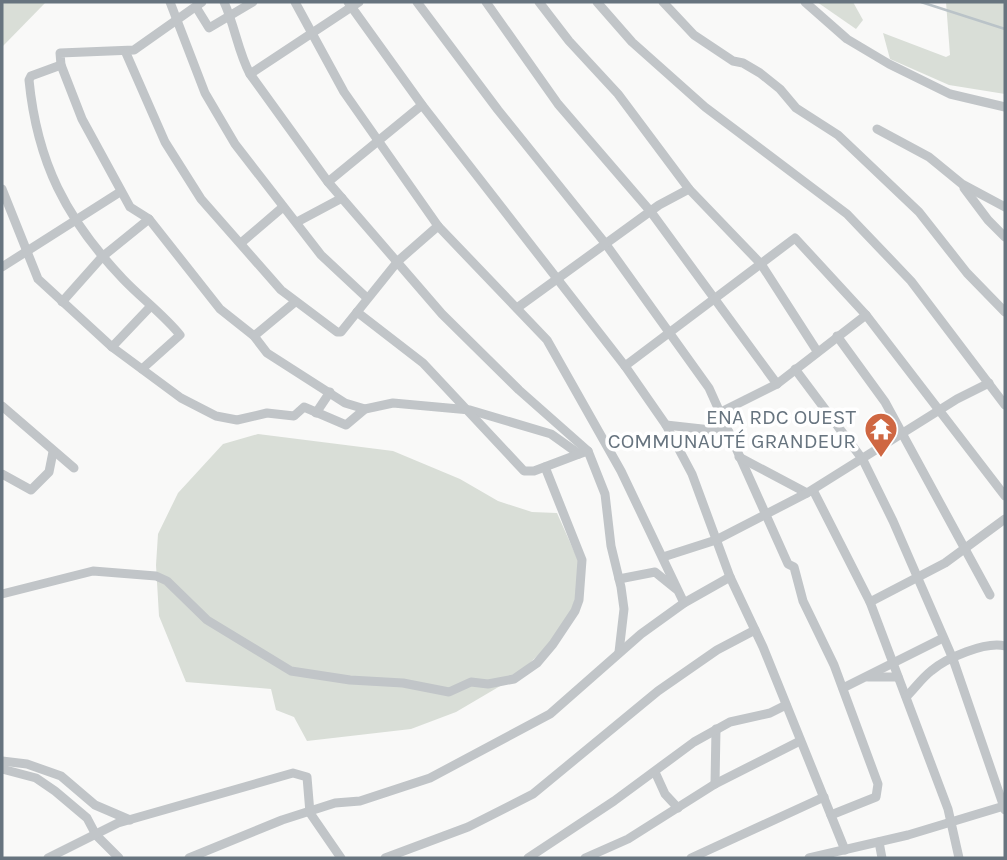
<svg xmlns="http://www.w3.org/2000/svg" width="1007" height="860" font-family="Karla,sans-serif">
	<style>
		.green { fill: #d9ded7 }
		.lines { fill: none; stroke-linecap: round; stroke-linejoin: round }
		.stream { stroke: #bac3c8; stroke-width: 2.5 }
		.minor { stroke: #c1c5c8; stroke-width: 9 }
		.labels { text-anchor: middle; stroke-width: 7; stroke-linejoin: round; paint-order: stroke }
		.poi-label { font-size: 21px; fill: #67747f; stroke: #fff; text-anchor: end }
	</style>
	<rect width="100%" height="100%" fill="#f9f9f8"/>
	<g class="green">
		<path d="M2,2H46L2,47Z"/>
		<path d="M817,2H853L863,20L856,29Z"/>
		<path d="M946,2H1005V94L949,85L890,59L883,33L946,57L950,55Z"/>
		<path d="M258,434L393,451L460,479L498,501L532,512L557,513L581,567L571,620L555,640L512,679L456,712L411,729L307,741L294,717L276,710L271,689L186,682L159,616L156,565L158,534L178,493L223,444Z"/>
	</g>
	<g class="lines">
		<path class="stream" d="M921,2L1005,29"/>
		<g class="minor">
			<path d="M170,2L205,93L235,144L321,255L367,298"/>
			<path d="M202,2L134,50L60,53L61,65L82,119L130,207L149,219L220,309L254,336L267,353L345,403L365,409"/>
			<path d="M224,2C235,26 238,52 250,74L328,182L442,314L519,390L588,451L605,494L611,546L621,587L624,609L619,652"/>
			<path d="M295,2L344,92L438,226L547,340L621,471L684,603"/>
			<path d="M348,2L422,105L625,366L666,425L692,474L730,577L763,647L845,850"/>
			<path d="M417,2L498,110L605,243L709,388L788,564L794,567L803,601L834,665L878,784L876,797L831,815"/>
			<path d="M486,2L558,104L651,212L777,384"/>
			<path d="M539,2L569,41L618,94L689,189L761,264L817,351"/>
			<path d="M597,2L632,42L705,107L847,214L911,281L1005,405"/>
			<path d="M663,2L694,35L733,61L743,63L760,73L780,89L796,108L838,135L919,212L967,273L1005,312"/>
			<path d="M805,2L847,39L889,64L950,94L1005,107"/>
			<path d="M196,7L209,28L253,2"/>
			<path d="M126,53L165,142L201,199L281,290L337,332H341L398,261L438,226"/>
			<path d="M61,65L31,76L29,80C37,162 66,219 123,279C141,298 164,315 180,335L142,369"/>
			<path d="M250,74L359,2"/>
			<path d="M877,129L929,157L962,184L1005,207"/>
			<path d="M328,182L422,105"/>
			<path d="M964,188L988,220L1005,237"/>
			<path d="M2,189L38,279L112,347L181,398L216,416L237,420L267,413L294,416L304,407L346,425L365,409L393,403L470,410L551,434L579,454L588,451"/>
			<path d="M297,222L342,198"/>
			<path d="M241,243L283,207"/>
			<path d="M2,267L120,192"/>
			<path d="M62,302L102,257L149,219"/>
			<path d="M517,308L659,205L689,189"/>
			<path d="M357,312L423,363L524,471H534L579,454"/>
			<path d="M254,336L295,302"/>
			<path d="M837,336L885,402L990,595"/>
			<path d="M112,347L150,307"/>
			<path d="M625,366L795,238L866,315L1005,496"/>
			<path d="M795,369L863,460L893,521L953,659L1005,810"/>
			<path d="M2,406L74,468"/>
			<path d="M721,412L777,384L866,315"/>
			<path d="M316,413L330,392"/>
			<path d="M666,425L729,432"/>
			<path d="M739,457L807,493"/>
			<path d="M2,474L31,490L49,472L53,452"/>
			<path d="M813,490L870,602L948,809L959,858"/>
			<path d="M663,557L716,540L807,493L957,399L989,383"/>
			<path d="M619,579L655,572L676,589"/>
			<path d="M2,594L93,571L156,576L167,581L207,620L291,671L350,680L403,683L449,692L471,682L488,684L514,679L537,663L553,644L575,611L579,600L582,560L545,467"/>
			<path d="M870,602L945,563L1005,519"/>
			<path d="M868,677H898"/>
			<path d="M843,688L943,638"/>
			<path d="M907,696C915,688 922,678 931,671C946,658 986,641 1005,646"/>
			<path d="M2,761L27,764L61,776L95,805L130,820"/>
			<path d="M2,769L36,778L55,791L87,818L96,835L119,858"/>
			<path d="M655,772L665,794L678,808"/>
			<path d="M715,784L716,729"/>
			<path d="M879,842L882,858"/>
			<path d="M48,858L118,823L293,773L307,777L310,813L341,858"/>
			<path d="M189,858L282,820L335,803L360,801L430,778L550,714L641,634L684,603L730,577"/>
			<path d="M385,858L468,827L533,794L658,691L717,650L755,630"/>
			<path d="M528,858L614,801L694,742L730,722L770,713L786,705"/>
			<path d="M585,858L628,839L715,784L800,741"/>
			<path d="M691,858L824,797"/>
			<path d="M809,858L908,835L1004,806"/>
		</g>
	</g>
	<defs>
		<symbol id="temple-pin" viewBox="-11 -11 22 30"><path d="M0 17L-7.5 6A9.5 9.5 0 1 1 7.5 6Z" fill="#cf6742" stroke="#fff"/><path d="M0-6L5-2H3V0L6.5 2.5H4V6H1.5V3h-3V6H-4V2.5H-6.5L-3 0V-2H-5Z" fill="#fff"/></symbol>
	</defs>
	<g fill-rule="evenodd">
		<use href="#temple-pin" x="862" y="410" width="38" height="52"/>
	</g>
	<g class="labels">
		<g class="poi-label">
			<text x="856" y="424">ENA RDC OUEST<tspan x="856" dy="24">COMMUNAUTÉ GRANDEUR</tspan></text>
		</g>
	</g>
	<rect width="1007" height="860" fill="none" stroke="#67747f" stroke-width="7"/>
</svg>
